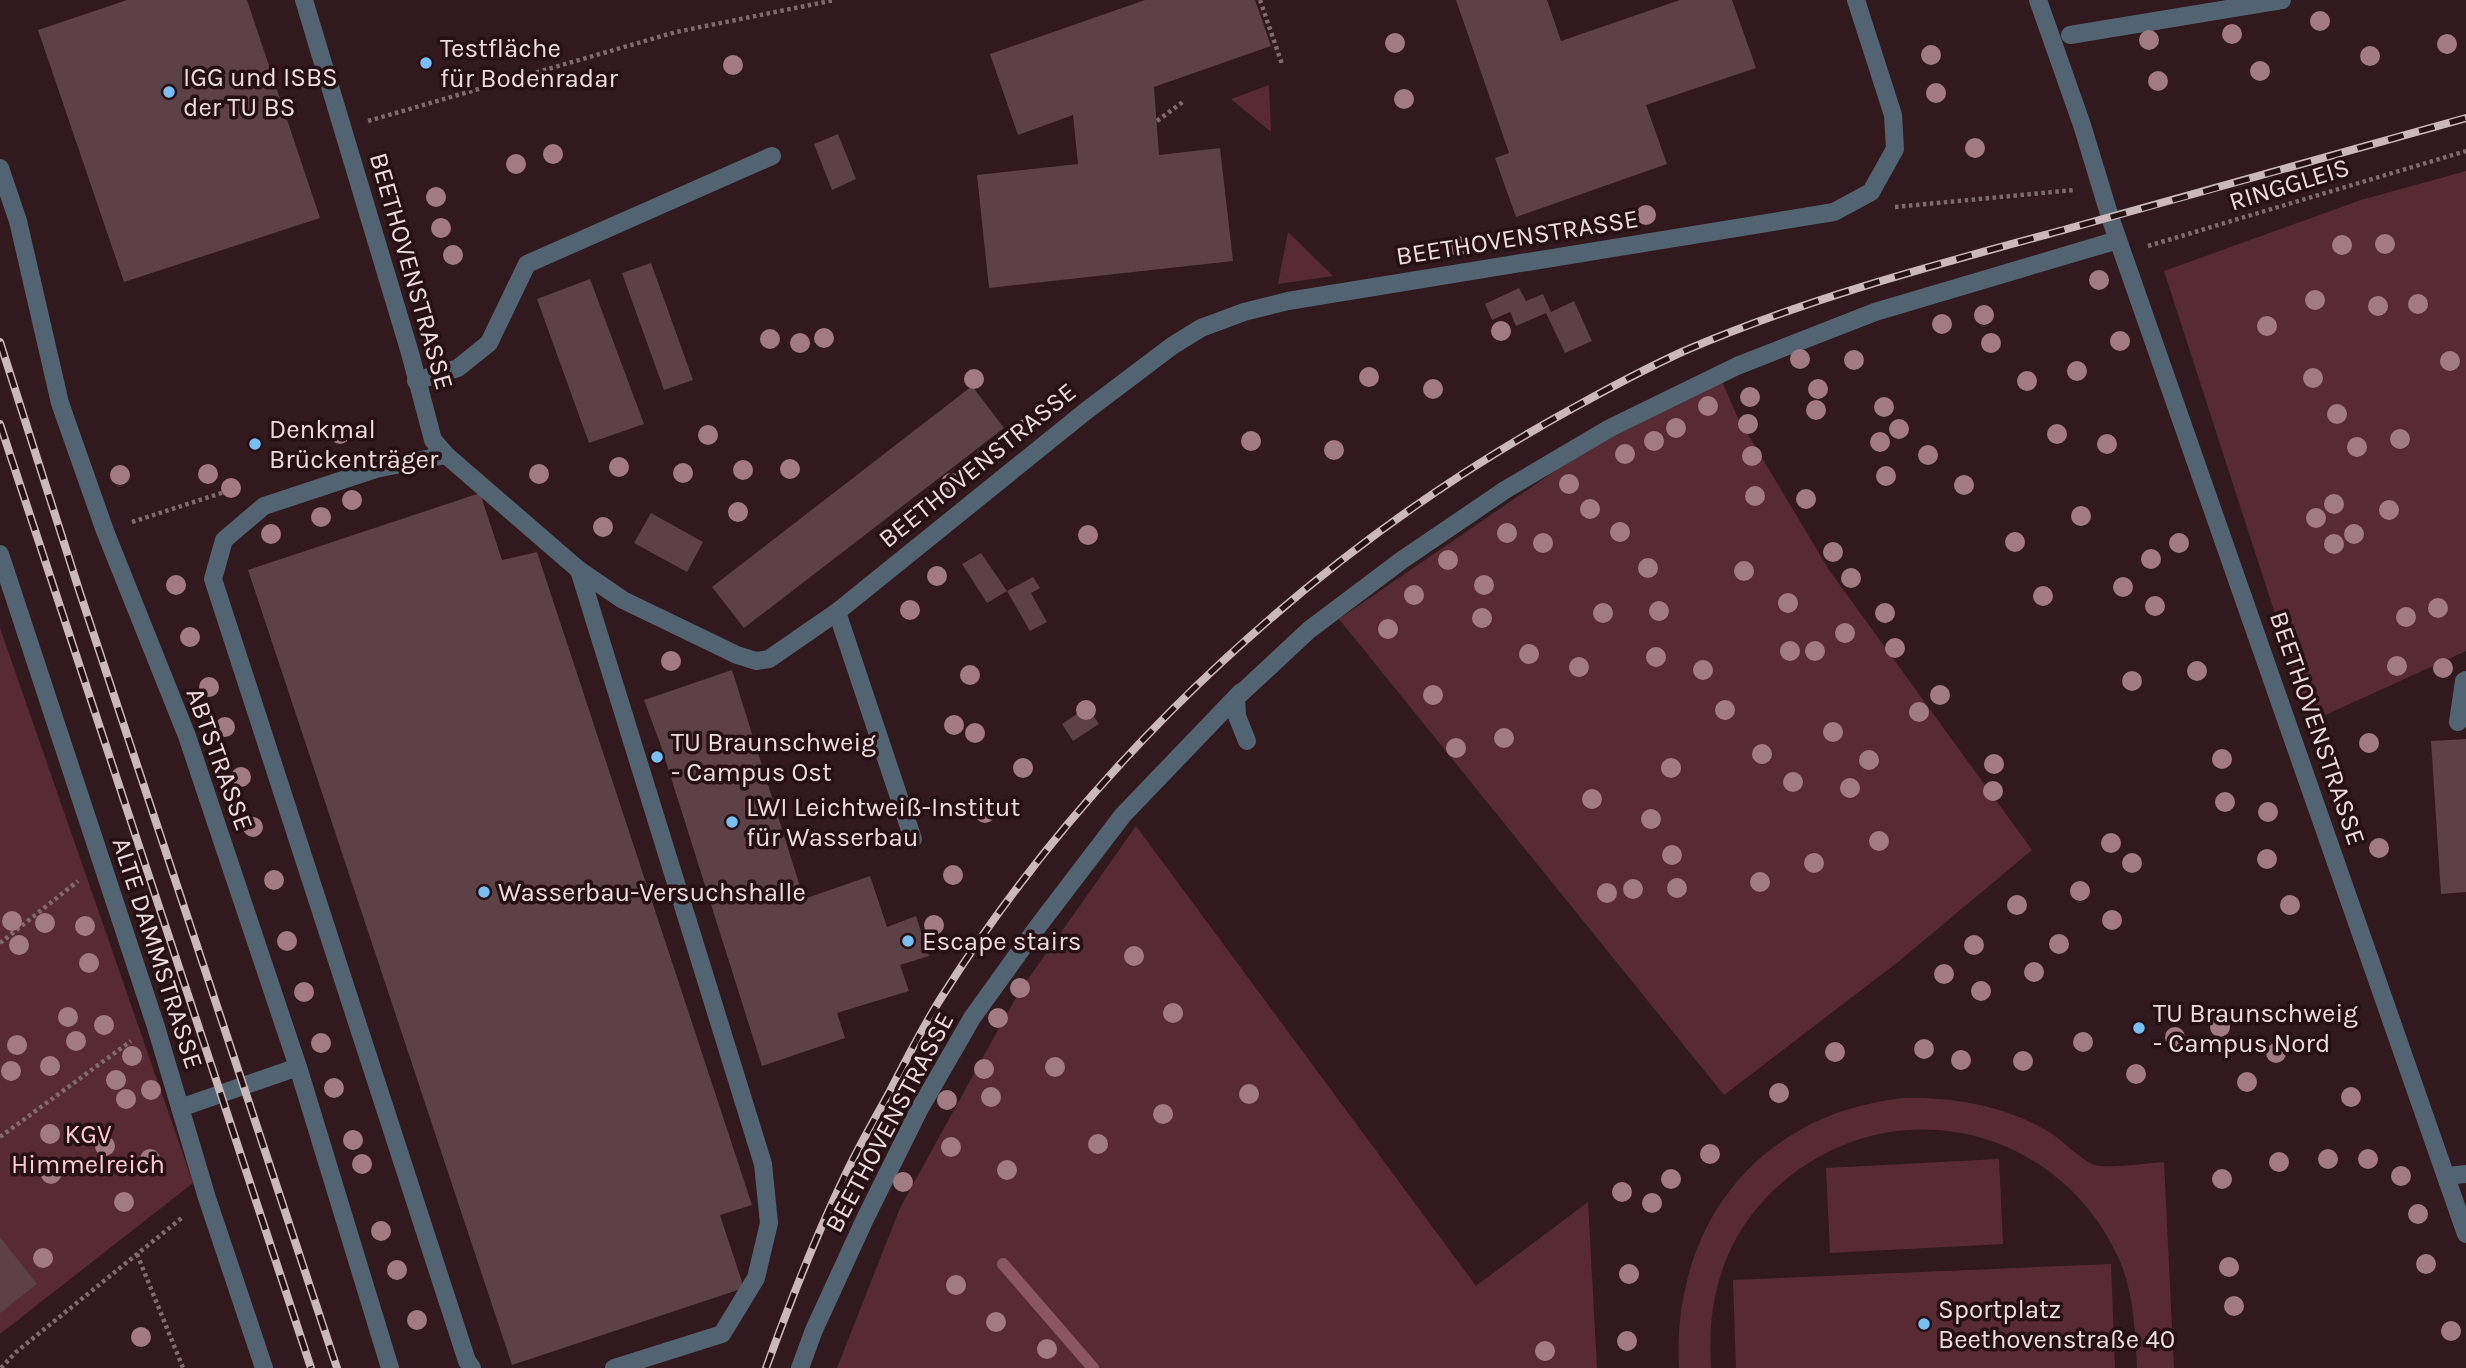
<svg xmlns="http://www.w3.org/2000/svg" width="2466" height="1368" font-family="Karla,sans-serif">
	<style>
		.green { fill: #582b34 }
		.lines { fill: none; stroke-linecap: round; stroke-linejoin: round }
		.stream { stroke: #8b565f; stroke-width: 12 }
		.building { fill: #5c4146 }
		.path { stroke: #7f6a6d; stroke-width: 4.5; stroke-dasharray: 3.5 3.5; stroke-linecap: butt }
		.lane { stroke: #526372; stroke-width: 18 }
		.street { stroke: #526372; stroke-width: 18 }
		.rail-casing { stroke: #cab8ba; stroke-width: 8 }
		.rail { stroke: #261014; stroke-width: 5; stroke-dasharray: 16; stroke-linecap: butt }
		.tree { fill: #a27a81 }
		.poi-dot { fill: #77c0f7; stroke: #261014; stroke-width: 2.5 }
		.labels { text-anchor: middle; stroke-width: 7; stroke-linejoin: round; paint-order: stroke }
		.poi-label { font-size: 26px; fill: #eddcde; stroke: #261014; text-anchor: start }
		.street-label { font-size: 26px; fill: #eddcde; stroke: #261014 }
		.park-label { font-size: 26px; fill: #ffcad2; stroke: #261014 }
	</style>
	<rect width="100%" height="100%" fill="#31191d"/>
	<g class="green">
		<path d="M1269,85L1271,132L1231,99Z"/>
		<path d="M2466,171V651L2310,722L2164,271L2361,200Z"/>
		<path d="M1288,232L1333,276L1278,284Z"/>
		<path d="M1722,381L1737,416L1829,570L2032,850L1898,962L1724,1095L1339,619L1590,447Z"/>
		<path d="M0,628L193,1183L0,1334Z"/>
		<path d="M1136,826L1476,1286L1588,1202L1597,1368H837L900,1208L1019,992Z"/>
		<path d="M1902,1098C1954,1097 2005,1105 2051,1133C2064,1142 2080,1159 2094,1165C2104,1169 2150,1163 2164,1162L2174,1368H2137C2135,1331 2134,1293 2119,1259C2061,1130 1903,1088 1790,1176C1759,1200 1733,1235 1721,1274C1711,1305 1709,1336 1711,1368H1679C1673,1261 1722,1162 1824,1118C1849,1107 1875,1102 1902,1098Z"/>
		<path d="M1999,1159L2003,1244L1830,1253L1826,1168Z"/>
		<path d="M2111,1264L2115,1368H1736L1733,1280Z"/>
	</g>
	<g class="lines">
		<path class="stream" d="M1003,1264L1093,1368"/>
	</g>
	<g class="building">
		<path d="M127,0H247L320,218L124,282L38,30Z"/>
		<path d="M1145,0H1255L1271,46L1154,87L1159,155L1220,148L1233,261L989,288L977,175L1078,164L1073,115L1018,135L990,54Z"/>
		<path d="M1456,0H1547L1561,41L1680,0H1732L1756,68L1646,105L1667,164L1516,217L1495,158L1509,153Z"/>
		<path d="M838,134L856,179L832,190L814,144Z"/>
		<path d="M651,263L693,380L664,390L622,273Z"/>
		<path d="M590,279L644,424L589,443L537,299Z"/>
		<path d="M1519,288L1526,301L1543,294L1551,312L1574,301L1592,341L1565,353L1546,313L1516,326L1510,312L1492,320L1485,304Z"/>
		<path d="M972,386L1004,428L744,628L712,587Z"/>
		<path d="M480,493L502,560L537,552L752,1205L720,1215L744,1288L512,1365L248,570Z"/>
		<path d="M651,513L703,542L687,572L634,543Z"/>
		<path d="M981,553L1007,591L987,603L962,564Z"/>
		<path d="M1033,577L1040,588L1031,593L1047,622L1030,631L1007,591Z"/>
		<path d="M732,670L804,899L870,876L887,927L916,916L929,956L900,965L909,991L837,1013L845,1038L762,1066L661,746L644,700Z"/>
		<path d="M1087,707L1099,724L1073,741L1062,724Z"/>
		<path d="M2466,739V892L2441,894L2431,741Z"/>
		<path d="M0,1237L37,1284L0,1313Z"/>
	</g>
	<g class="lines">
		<g class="path">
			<path d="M1260,0L1282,64"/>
			<path d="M368,121L676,32L835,0"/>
			<path d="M1157,121L1184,101"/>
			<path d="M1895,207L2074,190"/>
			<path d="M2148,246L2466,151"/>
			<path d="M132,522L240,487"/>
			<path d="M0,943L78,881"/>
			<path d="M0,1137L131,1041"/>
			<path d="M137,1254L183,1368"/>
			<path d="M1,1368L16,1352L183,1217"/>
		</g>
		<g class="lane">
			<path d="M304,0L410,353L433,440L446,455L376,469L264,506L224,540L213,579L467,1361L472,1368"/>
			<path d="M416,381L458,368L489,343L527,264L772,156"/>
			<path d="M0,554L156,1027L207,1198L264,1368"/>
			<path d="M579,570L763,1164L769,1223L756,1278L722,1334L614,1368"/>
			<path d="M837,612L913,839"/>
			<path d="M2458,722L2464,681L2466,680"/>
			<path d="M180,1108L298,1067"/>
			<path d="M2447,1176L2466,1174"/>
			<path d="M800,1368L814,1330L865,1219L919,1110L972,1018L1036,929L1123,815L1241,692"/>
		</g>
		<g class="street">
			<path d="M2038,0L2082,125L2110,217L2466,1234"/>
			<path d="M2070,35L2282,0"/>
			<path d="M0,168L18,221L60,403L105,531L187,736L298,1067L390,1368"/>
			<path d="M446,455L579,570L623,600L737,655L756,661L769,659L837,612L1086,411L1172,346L1201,328L1244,312L1288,301L1834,212L1871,192L1895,149L1893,115L1856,0"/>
			<path d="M1247,741L1237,716L1236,698L1309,630L1402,560L1505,490L1610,428L1737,366L1875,312L2118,240"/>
		</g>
		<defs>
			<g id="rail">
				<path d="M0,342L80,593L337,1368"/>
				<path d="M0,424L311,1368"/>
				<path d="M766,1368C789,1305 813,1242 842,1182C856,1151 873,1122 889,1093C906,1060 923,1026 943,995C1096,753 1324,544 1575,407C1611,387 1647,368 1684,351C1808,298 1938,264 2067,229C2200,193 2333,155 2466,118"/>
			</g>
		</defs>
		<use href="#rail" class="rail-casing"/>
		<use href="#rail" class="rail"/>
	</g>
	<g class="tree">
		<circle cx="2320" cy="21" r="10"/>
		<circle cx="2232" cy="34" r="10"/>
		<circle cx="2149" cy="40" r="10"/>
		<circle cx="1395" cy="43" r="10"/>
		<circle cx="2447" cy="44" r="10"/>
		<circle cx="1931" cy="55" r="10"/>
		<circle cx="2370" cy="56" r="10"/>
		<circle cx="733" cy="65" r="10"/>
		<circle cx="2260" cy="71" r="10"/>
		<circle cx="2158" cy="81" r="10"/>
		<circle cx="1936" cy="93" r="10"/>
		<circle cx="1404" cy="99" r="10"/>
		<circle cx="1975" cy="148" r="10"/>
		<circle cx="553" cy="154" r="10"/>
		<circle cx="516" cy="164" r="10"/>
		<circle cx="436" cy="197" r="10"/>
		<circle cx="1646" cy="215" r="10"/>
		<circle cx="441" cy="228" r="10"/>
		<circle cx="2385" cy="244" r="10"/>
		<circle cx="2342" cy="245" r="10"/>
		<circle cx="1458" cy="246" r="10"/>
		<circle cx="453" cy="255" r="10"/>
		<circle cx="2099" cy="280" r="10"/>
		<circle cx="2315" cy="300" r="10"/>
		<circle cx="2418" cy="304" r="10"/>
		<circle cx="2378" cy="306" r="10"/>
		<circle cx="1984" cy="315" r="10"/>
		<circle cx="1942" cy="324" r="10"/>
		<circle cx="2267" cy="326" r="10"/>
		<circle cx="1501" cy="331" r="10"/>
		<circle cx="824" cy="338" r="10"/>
		<circle cx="770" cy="339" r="10"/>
		<circle cx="2120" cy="341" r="10"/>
		<circle cx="800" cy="343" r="10"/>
		<circle cx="1991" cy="343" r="10"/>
		<circle cx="1800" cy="359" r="10"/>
		<circle cx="1854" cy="360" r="10"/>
		<circle cx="2450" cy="361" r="10"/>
		<circle cx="2077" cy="371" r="10"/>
		<circle cx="1369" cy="377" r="10"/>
		<circle cx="2313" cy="378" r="10"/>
		<circle cx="974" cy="379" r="10"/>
		<circle cx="2027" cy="381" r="10"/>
		<circle cx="1433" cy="389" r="10"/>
		<circle cx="1818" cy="389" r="10"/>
		<circle cx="1750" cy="397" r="10"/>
		<circle cx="1708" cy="406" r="10"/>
		<circle cx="1884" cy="407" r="10"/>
		<circle cx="1816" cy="410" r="10"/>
		<circle cx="2337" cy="414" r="10"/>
		<circle cx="1748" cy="424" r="10"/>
		<circle cx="1676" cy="428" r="10"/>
		<circle cx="1025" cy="429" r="10"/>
		<circle cx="1899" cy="429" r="10"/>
		<circle cx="340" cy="434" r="10"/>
		<circle cx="2057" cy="434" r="10"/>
		<circle cx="708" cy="435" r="10"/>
		<circle cx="2400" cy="439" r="10"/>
		<circle cx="1251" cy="441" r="10"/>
		<circle cx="1654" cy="441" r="10"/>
		<circle cx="1880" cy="442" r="10"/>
		<circle cx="2107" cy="444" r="10"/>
		<circle cx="2357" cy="447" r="10"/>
		<circle cx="1334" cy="450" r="10"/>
		<circle cx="1625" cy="454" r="10"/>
		<circle cx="1928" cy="455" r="10"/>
		<circle cx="1752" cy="456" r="10"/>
		<circle cx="619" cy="467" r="10"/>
		<circle cx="790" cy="469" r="10"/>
		<circle cx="743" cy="470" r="10"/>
		<circle cx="683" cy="473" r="10"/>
		<circle cx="208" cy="474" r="10"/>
		<circle cx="539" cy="474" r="10"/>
		<circle cx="120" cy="475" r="10"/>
		<circle cx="1886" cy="476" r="10"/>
		<circle cx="951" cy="483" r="10"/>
		<circle cx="1569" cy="484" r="10"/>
		<circle cx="1964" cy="485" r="10"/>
		<circle cx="231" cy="488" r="10"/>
		<circle cx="1755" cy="496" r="10"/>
		<circle cx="1806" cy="499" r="10"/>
		<circle cx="352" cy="500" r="10"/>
		<circle cx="2334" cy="504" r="10"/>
		<circle cx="1590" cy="509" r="10"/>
		<circle cx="2389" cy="510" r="10"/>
		<circle cx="738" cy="512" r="10"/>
		<circle cx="2081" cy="516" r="10"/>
		<circle cx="321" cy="517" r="10"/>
		<circle cx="2316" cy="518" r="10"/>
		<circle cx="603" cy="527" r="10"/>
		<circle cx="1620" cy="532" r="10"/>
		<circle cx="1507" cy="533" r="10"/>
		<circle cx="271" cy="534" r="10"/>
		<circle cx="2354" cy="534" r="10"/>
		<circle cx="1088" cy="535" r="10"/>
		<circle cx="2015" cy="542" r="10"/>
		<circle cx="1543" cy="543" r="10"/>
		<circle cx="2179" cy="543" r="10"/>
		<circle cx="2334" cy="544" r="10"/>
		<circle cx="1833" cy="552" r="10"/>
		<circle cx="2151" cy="559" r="10"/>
		<circle cx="1448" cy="560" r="10"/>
		<circle cx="1648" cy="568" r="10"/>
		<circle cx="1744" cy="571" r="10"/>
		<circle cx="937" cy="576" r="10"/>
		<circle cx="1851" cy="578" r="10"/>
		<circle cx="176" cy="585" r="10"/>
		<circle cx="1484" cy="585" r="10"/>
		<circle cx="2123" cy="587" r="10"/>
		<circle cx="1414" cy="595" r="10"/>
		<circle cx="2043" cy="596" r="10"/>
		<circle cx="1788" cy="603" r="10"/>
		<circle cx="2155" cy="606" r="10"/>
		<circle cx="2438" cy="608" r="10"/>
		<circle cx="910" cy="610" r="10"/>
		<circle cx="1659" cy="611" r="10"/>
		<circle cx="1603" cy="613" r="10"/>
		<circle cx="1885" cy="613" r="10"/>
		<circle cx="2406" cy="617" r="10"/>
		<circle cx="1482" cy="618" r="10"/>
		<circle cx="1388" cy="629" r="10"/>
		<circle cx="1845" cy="633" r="10"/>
		<circle cx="190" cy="637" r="10"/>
		<circle cx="1895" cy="648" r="10"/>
		<circle cx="1790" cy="651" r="10"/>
		<circle cx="1815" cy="651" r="10"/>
		<circle cx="1529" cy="654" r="10"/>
		<circle cx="1656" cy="657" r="10"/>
		<circle cx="671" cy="661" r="10"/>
		<circle cx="2397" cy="666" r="10"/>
		<circle cx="1579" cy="667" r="10"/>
		<circle cx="2443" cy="668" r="10"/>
		<circle cx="1703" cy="670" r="10"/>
		<circle cx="2197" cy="671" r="10"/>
		<circle cx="970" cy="675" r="10"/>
		<circle cx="2132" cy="681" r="10"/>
		<circle cx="209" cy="687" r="10"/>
		<circle cx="1433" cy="695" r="10"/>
		<circle cx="1940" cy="695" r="10"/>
		<circle cx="1086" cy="710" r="10"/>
		<circle cx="1725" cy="710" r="10"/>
		<circle cx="1919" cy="712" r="10"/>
		<circle cx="954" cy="725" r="10"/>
		<circle cx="225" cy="727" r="10"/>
		<circle cx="1833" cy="732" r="10"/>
		<circle cx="975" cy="733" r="10"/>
		<circle cx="1504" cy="738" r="10"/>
		<circle cx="2369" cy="743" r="10"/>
		<circle cx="1456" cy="748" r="10"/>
		<circle cx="1762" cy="754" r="10"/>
		<circle cx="2222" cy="759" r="10"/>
		<circle cx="1869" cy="760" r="10"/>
		<circle cx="1994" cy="764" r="10"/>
		<circle cx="1023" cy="768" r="10"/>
		<circle cx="1671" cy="768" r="10"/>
		<circle cx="241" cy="777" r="10"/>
		<circle cx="1793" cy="782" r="10"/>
		<circle cx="1850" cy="788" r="10"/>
		<circle cx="1993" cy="791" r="10"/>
		<circle cx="1592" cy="799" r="10"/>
		<circle cx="2225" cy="802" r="10"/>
		<circle cx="2268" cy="812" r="10"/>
		<circle cx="985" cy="813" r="10"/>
		<circle cx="1651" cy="819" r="10"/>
		<circle cx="253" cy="827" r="10"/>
		<circle cx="1879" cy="841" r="10"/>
		<circle cx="2111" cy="843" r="10"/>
		<circle cx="2379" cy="848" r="10"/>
		<circle cx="1672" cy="855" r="10"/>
		<circle cx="2267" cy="859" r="10"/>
		<circle cx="1814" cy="863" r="10"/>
		<circle cx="2132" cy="863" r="10"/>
		<circle cx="953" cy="875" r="10"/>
		<circle cx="274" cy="880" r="10"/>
		<circle cx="1760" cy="882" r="10"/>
		<circle cx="1677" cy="888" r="10"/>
		<circle cx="1633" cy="889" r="10"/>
		<circle cx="2080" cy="891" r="10"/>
		<circle cx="1607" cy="893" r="10"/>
		<circle cx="2017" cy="905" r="10"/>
		<circle cx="2290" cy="905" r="10"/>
		<circle cx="2112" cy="920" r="10"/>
		<circle cx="12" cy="921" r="10"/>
		<circle cx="45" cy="923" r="10"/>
		<circle cx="934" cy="925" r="10"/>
		<circle cx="85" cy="926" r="10"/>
		<circle cx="287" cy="941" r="10"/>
		<circle cx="2059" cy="944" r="10"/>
		<circle cx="19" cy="945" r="10"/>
		<circle cx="1974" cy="945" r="10"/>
		<circle cx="1134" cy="956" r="10"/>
		<circle cx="89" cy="963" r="10"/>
		<circle cx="2034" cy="972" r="10"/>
		<circle cx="1944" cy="974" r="10"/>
		<circle cx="1020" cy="988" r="10"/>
		<circle cx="1981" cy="991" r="10"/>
		<circle cx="304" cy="992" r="10"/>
		<circle cx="1173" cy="1013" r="10"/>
		<circle cx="68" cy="1017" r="10"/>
		<circle cx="998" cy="1018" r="10"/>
		<circle cx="104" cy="1025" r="10"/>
		<circle cx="2220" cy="1027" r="10"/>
		<circle cx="2175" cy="1037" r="10"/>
		<circle cx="76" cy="1041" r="10"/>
		<circle cx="2083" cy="1042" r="10"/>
		<circle cx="321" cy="1043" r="10"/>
		<circle cx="17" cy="1045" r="10"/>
		<circle cx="1924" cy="1049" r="10"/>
		<circle cx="1835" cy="1052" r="10"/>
		<circle cx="2276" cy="1053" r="10"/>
		<circle cx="132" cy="1056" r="10"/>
		<circle cx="1961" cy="1060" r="10"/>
		<circle cx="2023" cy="1061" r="10"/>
		<circle cx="50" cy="1066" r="10"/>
		<circle cx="1055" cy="1067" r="10"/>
		<circle cx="984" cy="1069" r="10"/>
		<circle cx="11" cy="1071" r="10"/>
		<circle cx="2136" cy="1074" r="10"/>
		<circle cx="116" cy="1080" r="10"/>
		<circle cx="2247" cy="1082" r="10"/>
		<circle cx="334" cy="1088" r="10"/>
		<circle cx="151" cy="1090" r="10"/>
		<circle cx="1779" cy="1093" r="10"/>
		<circle cx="1249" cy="1094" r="10"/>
		<circle cx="991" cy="1097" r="10"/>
		<circle cx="2351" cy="1097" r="10"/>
		<circle cx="126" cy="1099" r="10"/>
		<circle cx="947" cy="1100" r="10"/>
		<circle cx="1163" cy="1114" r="10"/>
		<circle cx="50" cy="1134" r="10"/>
		<circle cx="353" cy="1140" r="10"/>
		<circle cx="1098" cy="1144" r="10"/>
		<circle cx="105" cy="1146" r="10"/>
		<circle cx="951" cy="1147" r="10"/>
		<circle cx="1710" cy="1154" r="10"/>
		<circle cx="150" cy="1159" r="10"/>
		<circle cx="2328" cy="1159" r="10"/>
		<circle cx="2368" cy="1159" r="10"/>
		<circle cx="2279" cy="1162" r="10"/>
		<circle cx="362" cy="1164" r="10"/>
		<circle cx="1007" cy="1170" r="10"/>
		<circle cx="51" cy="1174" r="10"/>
		<circle cx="2401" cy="1176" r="10"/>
		<circle cx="1671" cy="1179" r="10"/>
		<circle cx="2222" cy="1179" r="10"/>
		<circle cx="903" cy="1182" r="10"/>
		<circle cx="1622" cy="1192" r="10"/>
		<circle cx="124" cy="1202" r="10"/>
		<circle cx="1652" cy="1203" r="10"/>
		<circle cx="2418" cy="1214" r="10"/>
		<circle cx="381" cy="1231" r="10"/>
		<circle cx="43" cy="1258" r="10"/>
		<circle cx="2426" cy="1264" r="10"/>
		<circle cx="2229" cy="1267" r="10"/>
		<circle cx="397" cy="1270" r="10"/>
		<circle cx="1629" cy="1274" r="10"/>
		<circle cx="956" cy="1285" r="10"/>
		<circle cx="2234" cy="1306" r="10"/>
		<circle cx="417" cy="1320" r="10"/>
		<circle cx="996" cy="1322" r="10"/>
		<circle cx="2451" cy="1331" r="10"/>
		<circle cx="141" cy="1337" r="10"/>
		<circle cx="1627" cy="1341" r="10"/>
		<circle cx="1047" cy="1349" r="10"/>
		<circle cx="1545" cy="1351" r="10"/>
	</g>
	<g class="poi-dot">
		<circle cx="426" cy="63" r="7"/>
		<circle cx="169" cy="92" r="7"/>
		<circle cx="255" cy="444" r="7"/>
		<circle cx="657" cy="757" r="7"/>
		<circle cx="732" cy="822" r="7"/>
		<circle cx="484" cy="892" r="7"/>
		<circle cx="908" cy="941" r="7"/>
		<circle cx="2139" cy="1028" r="7"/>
		<circle cx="1924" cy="1324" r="7"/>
	</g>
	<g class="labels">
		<g class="poi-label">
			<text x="440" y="57">Testfläche<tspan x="440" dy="30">für Bodenradar</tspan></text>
			<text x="183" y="86">IGG und ISBS<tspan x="183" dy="30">der TU BS</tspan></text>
			<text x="269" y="438">Denkmal<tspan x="269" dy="30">Brückenträger</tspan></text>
			<text x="671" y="751">TU Braunschweig<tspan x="671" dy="30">- Campus Ost</tspan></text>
			<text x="746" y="816">LWI Leichtweiß-Institut<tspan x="746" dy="30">für Wasserbau</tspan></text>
			<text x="498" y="901">Wasserbau-Versuchshalle</text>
			<text x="922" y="950">Escape stairs</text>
			<text x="2153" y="1022">TU Braunschweig<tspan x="2153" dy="30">- Campus Nord</tspan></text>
			<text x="1938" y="1318">Sportplatz<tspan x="1938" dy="30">Beethovenstraße 40</tspan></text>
		</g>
		<g class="street-label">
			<text transform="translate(2289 184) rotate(-17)" y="9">RINGGLEIS</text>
			<text transform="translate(1517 237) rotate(-9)" y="9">BEETHOVENSTRASSE</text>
			<text transform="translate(412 271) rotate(74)" y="9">BEETHOVENSTRASSE</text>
			<text transform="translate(977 465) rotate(-39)" y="9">BEETHOVENSTRASSE</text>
			<text transform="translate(2318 728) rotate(71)" y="9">BEETHOVENSTRASSE</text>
			<text transform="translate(220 759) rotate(70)" y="9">ABTSTRASSE</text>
			<text transform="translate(158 953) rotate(72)" y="9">ALTE DAMMSTRASSE</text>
			<text transform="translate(889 1122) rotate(-62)" y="9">BEETHOVENSTRASSE</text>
		</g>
		<g class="park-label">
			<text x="88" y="1143">KGV<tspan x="88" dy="30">Himmelreich</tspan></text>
		</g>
	</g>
</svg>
